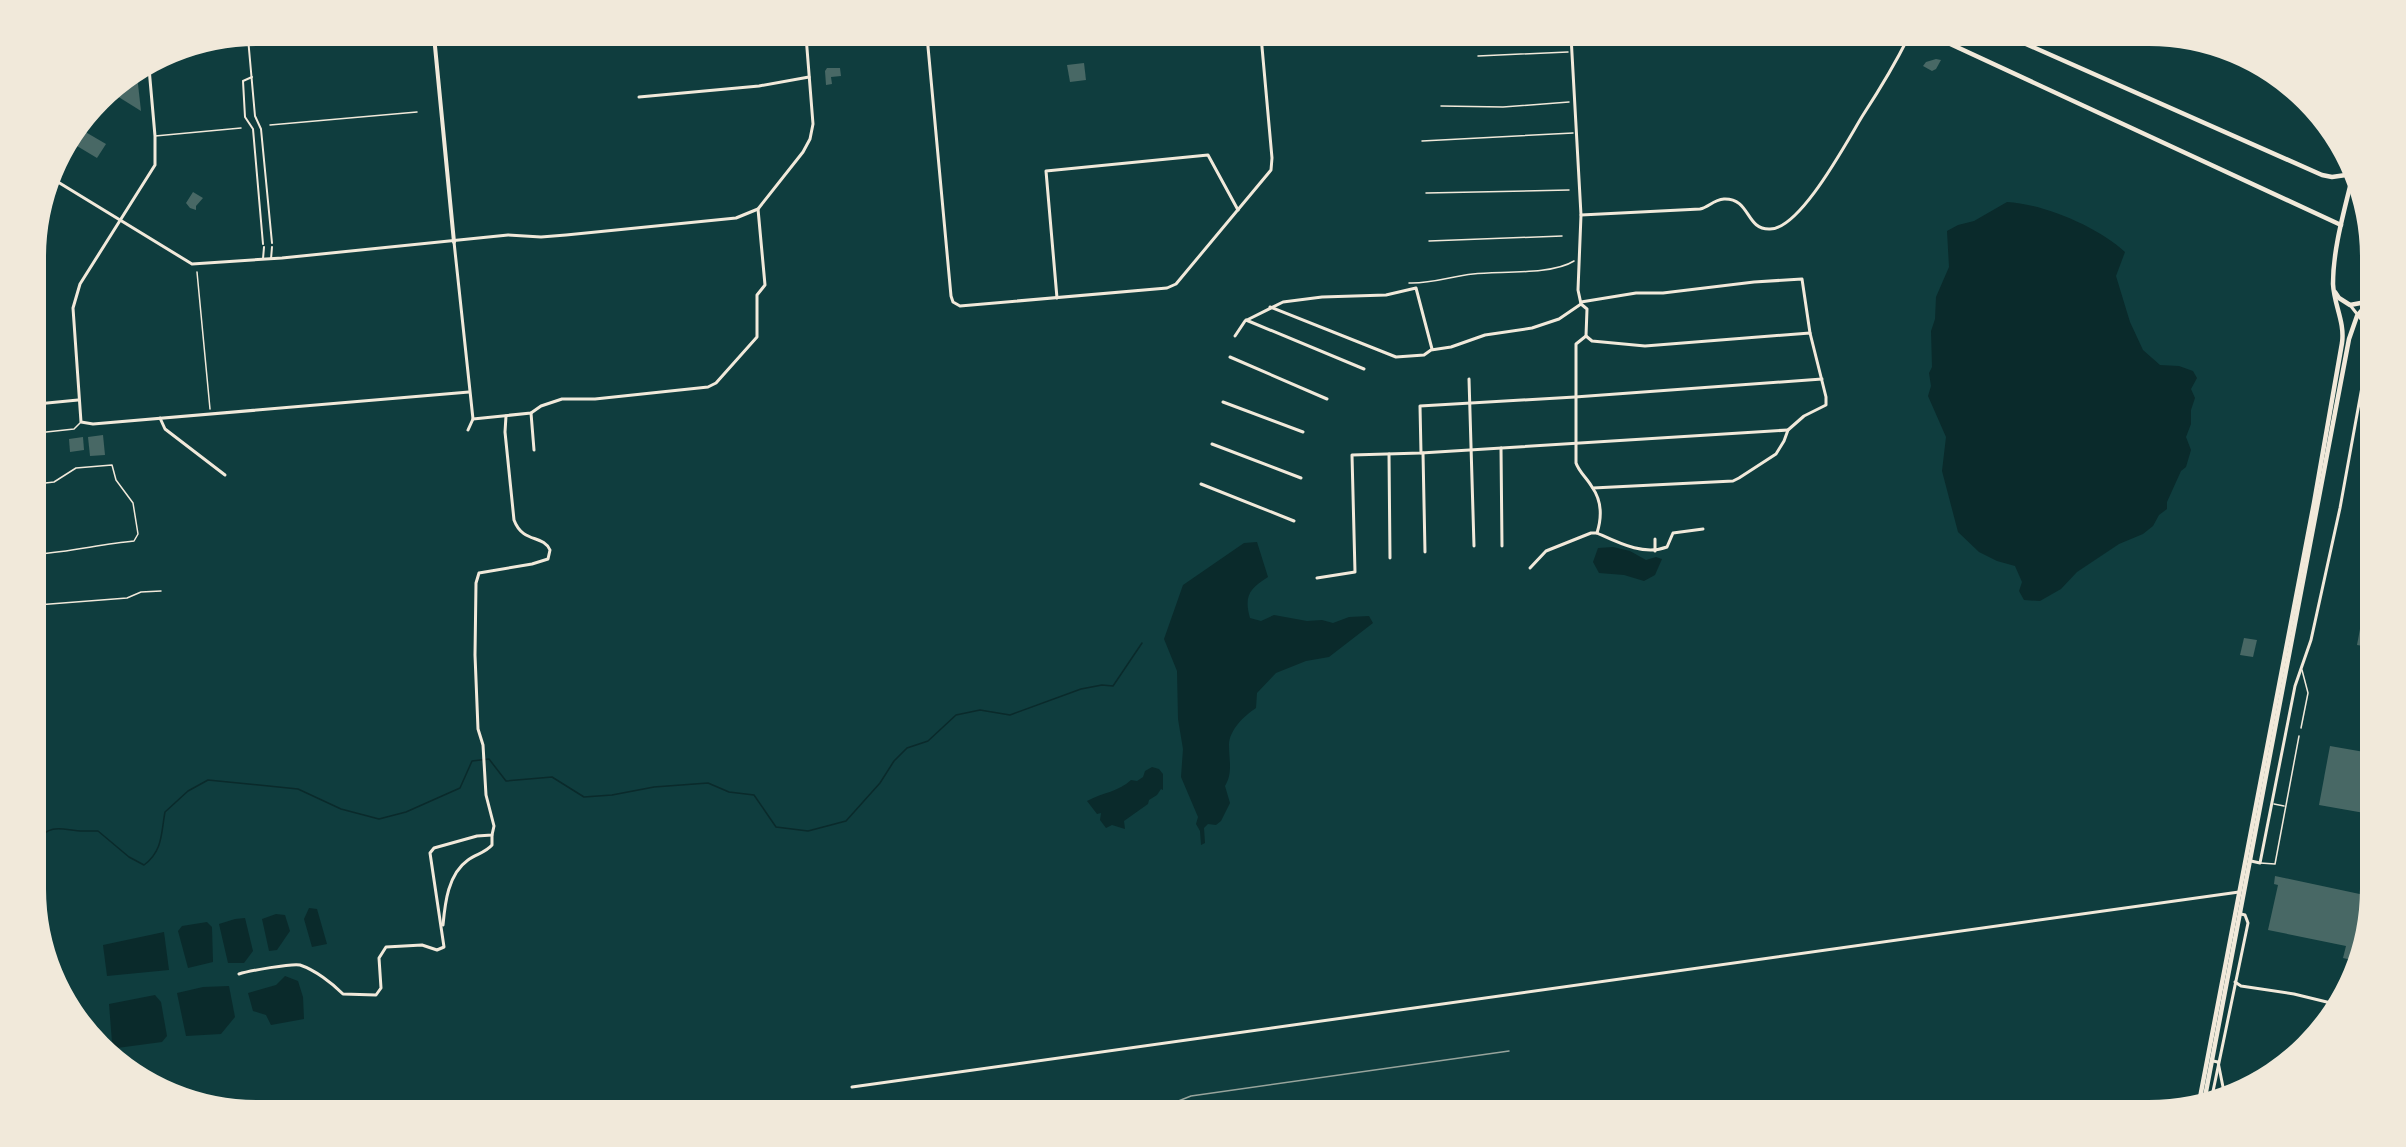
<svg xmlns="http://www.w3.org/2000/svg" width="2406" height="1147" font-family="Arial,sans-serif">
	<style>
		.water { fill: #0a2a2b }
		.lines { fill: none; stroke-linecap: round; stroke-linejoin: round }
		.stream { stroke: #0a2a2b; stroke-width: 1.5 }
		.building { fill: #486865 }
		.path { stroke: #f1e9da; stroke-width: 1.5 }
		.service { stroke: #f1e9da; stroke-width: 1.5 }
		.pedestrian { stroke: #f1e9da; stroke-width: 2 }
		.minor { stroke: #f1e9da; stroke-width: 3 }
		.tertiary { stroke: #f1e9da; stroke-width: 4 }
		.secondary { stroke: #f1e9da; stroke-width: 4.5 }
		.primary { stroke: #f1e9da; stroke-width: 4.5 }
		.rail { stroke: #97a49c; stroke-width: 1.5 }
	</style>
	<rect width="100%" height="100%" fill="#0f3d3e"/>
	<g class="water">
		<path d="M2007,202C2044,204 2098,227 2125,252L2116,276L2130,322L2143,350L2160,365L2179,366L2193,371L2197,378L2191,389L2195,398L2191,410V424L2186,437L2191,450L2186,467L2181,471L2167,502V509L2159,515L2153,526L2143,534L2119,544L2077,572L2061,589L2040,601L2024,600L2019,591L2022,582L2015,566L1997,561L1979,552L1958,532L1942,471L1946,437L1928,396L1931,386L1929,373L1932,367L1931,331L1935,319L1936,297L1949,267L1947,231L1958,225L1974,221Z"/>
		<path d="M1257,542L1268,577C1249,589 1244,596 1250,618L1261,621L1274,615L1307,621L1322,620L1333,623L1349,617L1369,616L1373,623L1329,657L1306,661L1276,673L1257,693L1256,708C1245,715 1229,730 1229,745C1229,760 1233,773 1225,786L1230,803L1221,821L1216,825L1208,824L1204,828L1205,843L1201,845L1200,831L1196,824L1198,817L1181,777L1183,749L1178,719L1177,671L1164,639L1183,585L1244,543Z"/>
		<path d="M1613,547L1630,551L1646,560L1656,557L1662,559L1655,575L1644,581L1624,575L1599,573L1593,562L1598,548Z"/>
		<path d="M1152,767L1159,769L1163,774V790L1161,789L1157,795L1149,800L1148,804L1124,821L1125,829L1112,825L1106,828L1100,820L1101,813L1097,814L1087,801C1104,792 1118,792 1131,780L1137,781L1143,777L1145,771Z"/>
		<path d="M309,908L317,909L327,944L312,947L304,919Z"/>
		<path d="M276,914L285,915L290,931L277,950L269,951L262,919Z"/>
		<path d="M245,918L253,951L244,963H228L219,924L235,919Z"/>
		<path d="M207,922L212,927L213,962L188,968L178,931L182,926Z"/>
		<path d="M164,932L169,970L107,976L103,945Z"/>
		<path d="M285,976L298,981L303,997L304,1019L271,1025L266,1015L253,1011L248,993L276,985Z"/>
		<path d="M229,986L235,1017L221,1034L186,1036L177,993L203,987Z"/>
		<path d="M155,995L161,1002L167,1036L162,1042L117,1048L112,1042L109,1004Z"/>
	</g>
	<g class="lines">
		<path class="stream" d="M38,840C51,822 65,831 83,831C88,831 93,831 98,831L129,857L144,865C163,851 161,833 165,812L188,791L208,780L298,789L341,809L379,819L406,812L460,788L472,761L489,759L506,781L552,777L584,797L612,795L654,787L708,783L729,792L754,795L776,827L808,831L846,821L880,783L894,761L907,748L928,741L956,715L980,710L1010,715L1081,689L1102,685L1113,686L1142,643"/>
	</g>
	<g class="building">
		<path d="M1936,59L1941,60L1936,69L1932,71L1923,66L1926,62Z"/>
		<path d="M1084,63L1086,80L1070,82L1067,65Z"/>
		<path d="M827,68H840L841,76L831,77L832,84L826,85L825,71Z"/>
		<path d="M137,75L141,111L117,96V88Z"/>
		<path d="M82,130L106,144L97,158L72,143Z"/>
		<path d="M193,192L203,198L196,206V210L190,208L186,203Z"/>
		<path d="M103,435L105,455L90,456L88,437Z"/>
		<path d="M83,437L84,450L70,452L69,439Z"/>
		<path d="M2368,586L2369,587V647L2357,645Z"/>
		<path d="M2244,638L2257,640L2253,657L2240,655Z"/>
		<path d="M2330,746L2370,753V814L2319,805Z"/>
		<path d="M2275,876L2369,896L2356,961L2343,958L2346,946L2268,930L2278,885L2274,884Z"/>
	</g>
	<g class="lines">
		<g class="path">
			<path d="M1478,56L1568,52"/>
			<path d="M1441,106L1503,107L1569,102"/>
			<path d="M1422,141L1573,133"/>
			<path d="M1426,193L1569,190"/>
			<path d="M1429,241L1562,236"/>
			<path d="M197,272L210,409"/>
			<path d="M1409,283C1431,284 1452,276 1473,274C1500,271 1552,275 1574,261"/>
		</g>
		<g class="service">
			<path d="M270,125L417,112"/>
			<path d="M155,136L241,128"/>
			<path d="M37,433L74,429L80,423"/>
			<path d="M37,484L54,482L76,468L112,465L116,480L133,503L138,534L134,541C101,544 70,552 37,554"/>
			<path d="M37,605L127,598L141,592L161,591"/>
			<path d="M2301,728L2308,693L2302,670"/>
			<path d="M2274,804L2284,806"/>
			<path d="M2260,863L2275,864L2299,736"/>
		</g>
		<g class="pedestrian">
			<path d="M248,38L255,116L261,129L272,243"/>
			<path d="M252,77L243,81L245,117L253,129L263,244"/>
			<path d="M263,259L264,247"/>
			<path d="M271,259L272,247"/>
		</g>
		<g class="minor">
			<path d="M927,36L951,296L953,302L960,306L1167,288L1176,284L1271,170L1272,158L1261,36"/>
			<path d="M1571,36L1581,215L1578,290L1581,304L1587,309L1586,336L1576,344V463C1579,472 1587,478 1592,487C1602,501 1602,517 1597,533"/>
			<path d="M149,68L155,136V165L80,284L73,308L81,422L93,424L469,392"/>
			<path d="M639,97L759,86L809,77"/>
			<path d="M53,179L192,264L282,258L508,235L541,237L566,235L736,218L758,209L803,152L810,139L813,124L806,36"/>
			<path d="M1581,215L1700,209C1709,207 1713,200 1724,199C1751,198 1745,230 1770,229C1801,229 1848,139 1863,115C1880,89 1895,64 1909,36"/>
			<path d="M454,242L473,419L468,430"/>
			<path d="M1057,298L1046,171L1208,155L1238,210"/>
			<path d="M1581,302L1636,293H1663L1754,282L1802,279L1810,333"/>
			<path d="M2350,305L2368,328"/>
			<path d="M1270,307L1396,357L1424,355L1431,350L1451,347L1485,335L1532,328L1559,319L1581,304"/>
			<path d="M1246,320L1364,369"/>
			<path d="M1235,336L1245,321L1283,302L1322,297L1386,295L1416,288L1432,349"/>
			<path d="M1586,336L1592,341L1645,346L1810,333L1826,397V405L1804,416L1788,430L1784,441L1776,454L1739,478L1733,481L1593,488"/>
			<path d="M1230,357L1327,399"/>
			<path d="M1469,379L1474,546"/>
			<path d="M1223,402L1303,432"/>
			<path d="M37,404L78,400"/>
			<path d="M531,413L534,450"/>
			<path d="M160,418L165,429L225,475"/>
			<path d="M473,419L531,413L541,406L562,399H595L708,387L716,383L757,337V295L765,285L758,209"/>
			<path d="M1212,444L1301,478"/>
			<path d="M1501,448L1502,546"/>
			<path d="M1421,453L1420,406L1575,397L1822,379"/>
			<path d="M1423,453L1425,552"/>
			<path d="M1389,454L1390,558"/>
			<path d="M1201,484L1294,521"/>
			<path d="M1655,539V551"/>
			<path d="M1530,568L1546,551L1591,533H1597C1619,543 1644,556 1667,547L1673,533L1703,529"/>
			<path d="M1317,578L1355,572L1352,455L1421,453L1788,430"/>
			<path d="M2251,861L2260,863L2295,686L2311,640L2340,508L2368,354"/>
			<path d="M443,925C445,903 448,874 468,860C476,854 485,853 492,845V835"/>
			<path d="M239,974C248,971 293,963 300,965C315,970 332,983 343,994L376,995L381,988L379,958L386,947L422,945L437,950L444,947L430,853L434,848L477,836L492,835L494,826L486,795L483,745L478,729L475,655L476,583L479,573L532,564L548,559L550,550C543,534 523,544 514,520L505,432L506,416"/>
			<path d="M2235,982L2241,986L2294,994L2335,1004"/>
			<path d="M2213,1061L2218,1062L2225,1097"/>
			<path d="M852,1087L2239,892"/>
			<path d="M2224,1092L2231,1094"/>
			<path d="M2211,1101L2248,923L2245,915L2241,914"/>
		</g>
		<path class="tertiary" d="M434,36L454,242"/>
		<g class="secondary">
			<path d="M1933,36L2341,225"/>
			<path d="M1955,36L1958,47"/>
			<path d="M2008,36L2322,175L2332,177L2353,174"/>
		</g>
		<g class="primary">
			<path d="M2353,175L2356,184"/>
			<path d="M2335,292L2339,298L2350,305L2366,302"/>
			<path d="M2204,1102L2349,339L2357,316L2368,303"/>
			<path d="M2199,1103L2314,503L2342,343C2345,322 2334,305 2333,284C2333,247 2345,209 2353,174"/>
		</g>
		<path class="rail" d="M1153,1111L1191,1096L1509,1051"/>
	</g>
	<path d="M0 0H2406V1147H0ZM257 46H2149A211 211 0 0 1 2360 257V889A211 211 0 0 1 2149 1100H257A211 211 0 0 1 46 889V257A211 211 0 0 1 257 46Z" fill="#f1e9da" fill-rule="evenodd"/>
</svg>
